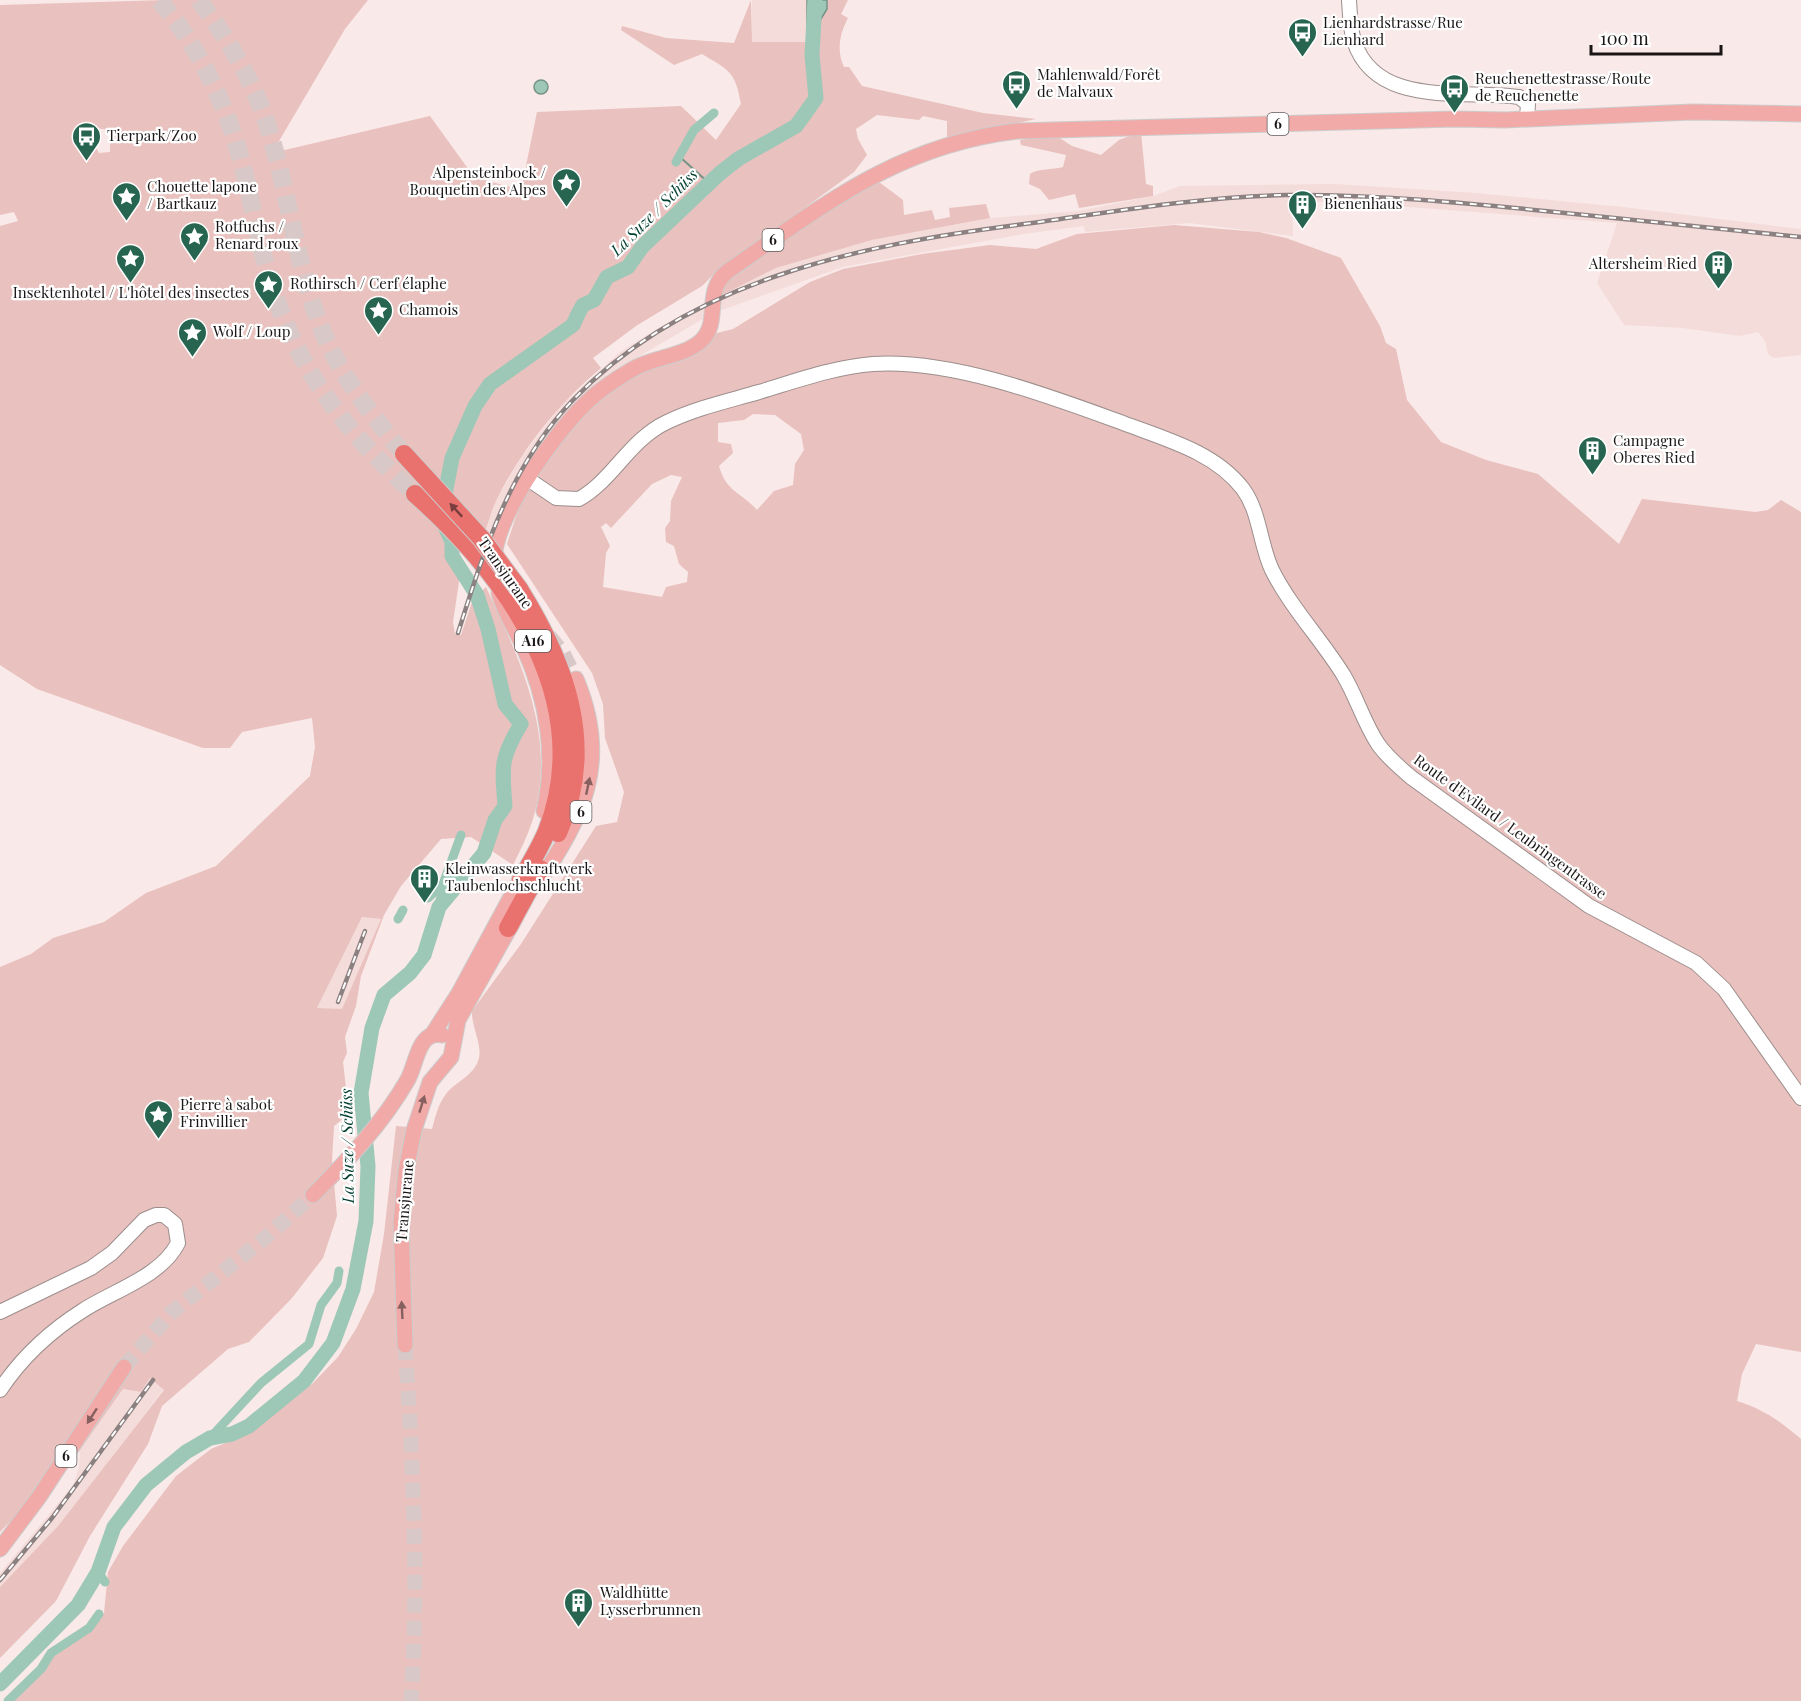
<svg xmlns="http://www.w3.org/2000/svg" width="1801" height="1701" font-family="'Playfair Display',serif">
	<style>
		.built { fill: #f4dcda }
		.green { fill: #e9c1be; fill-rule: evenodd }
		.water { fill: #9dc8b8; stroke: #769387; stroke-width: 1.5 }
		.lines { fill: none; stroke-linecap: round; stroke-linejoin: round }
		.stream { stroke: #769387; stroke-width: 2 }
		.canal { stroke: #9dc8b8; stroke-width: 9 }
		.river { stroke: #9dc8b8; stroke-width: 15 }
		.primary-tunnel { stroke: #d8c9c8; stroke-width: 15; stroke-dasharray: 15 8; stroke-linecap: butt }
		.highway-tunnel { stroke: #d8c9c8; stroke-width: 18; stroke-dasharray: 18 9; stroke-linecap: butt }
		.secondary-casing { stroke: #9c8e8d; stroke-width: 16 }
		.primary-casing { stroke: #cdcccc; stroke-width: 17 }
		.highway-casing { stroke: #cdcccc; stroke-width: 20 }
		.secondary { stroke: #fff; stroke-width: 14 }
		.primary { stroke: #f2aaa8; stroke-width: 15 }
		.highway { stroke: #e9726e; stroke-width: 18 }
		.rail-casing { stroke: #8b8180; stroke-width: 4.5 }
		.rail { stroke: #fff; stroke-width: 2; stroke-dasharray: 7; stroke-linecap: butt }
		.highway-bridge-casing { stroke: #cdcccc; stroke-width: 20; stroke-linecap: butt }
		.highway-bridge { stroke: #e9726e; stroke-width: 18 }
		.oneway { fill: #783f3e }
		.oneway2 { fill: #86605f }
		.labels { text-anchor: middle; stroke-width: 4.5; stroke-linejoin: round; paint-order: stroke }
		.shield { fill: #fff; stroke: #5f5c5c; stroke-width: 1.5 }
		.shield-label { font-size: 14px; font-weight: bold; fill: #1b1616 }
		.poi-label { font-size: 15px; fill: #1b1616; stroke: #fff; text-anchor: start }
		.street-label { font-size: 15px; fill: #1b1616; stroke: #fff }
		.water-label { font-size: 16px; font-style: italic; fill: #003e2e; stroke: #fff }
	</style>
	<rect width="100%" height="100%" fill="#f9e9e8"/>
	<g class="built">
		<rect x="752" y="0" width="55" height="42"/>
		<path d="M1335,184L1476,193L1623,207L1801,229V355L1774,358L1768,354L1765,341L1758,332L1740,336L1683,328L1624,325L1597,283L1617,223L1342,202H1292L1293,236L1189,223L1085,232L1084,226L1024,234L843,267L719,311L720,296L776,268L872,240L990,218L1078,211L1153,196L1180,186Z"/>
		<path d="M705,303L703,319L614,371L589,390L492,538L485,531L495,502L522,456L561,406L620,352L663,325Z"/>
		<path d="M362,917L381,919L342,1009L317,1008Z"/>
		<path d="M150,1378L164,1389L58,1526L0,1587V1573L73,1486L79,1467L80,1450L123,1389L141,1392Z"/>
	</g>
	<g class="green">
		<path d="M165,0H368L345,29L272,153L430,116L474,177L521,190L537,112L681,106L716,140L741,104C735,71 730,71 702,54L674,65L621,30L622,26L666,38L734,43L751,0L752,42H807L827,9V0H848L841,14L848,18C840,33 836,51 844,67H849L862,86L983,113L1036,119L947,138V121L923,116L919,120L877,115L856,129L858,139L867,155L854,172L714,274L702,286L636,326L593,358L601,368C558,404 521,450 496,501C492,509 489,521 485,531L470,513L459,543V582L453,622L455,634L461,635L473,599L486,587C520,660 559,739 532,822C527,837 520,851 513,865L471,837L441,839L401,886L384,915L361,976L356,1006L345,1037L347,1053L343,1062L349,1114L334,1126L332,1161L337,1216L323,1258L292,1298L249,1342L228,1349L162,1406L148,1444L90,1536L56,1601L0,1658V1587L58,1526L164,1390L150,1378L141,1392L123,1389L80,1450L0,1532V967L31,954L53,938L104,922L146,893L216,866L310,776L315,747L312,718L242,732L230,748H203L37,689L0,665V226L18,221L14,212L0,215V5ZM88,127L110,130V152L99,153L87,132ZM362,917L381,919L342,1009L317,1008Z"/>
		<path d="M1141,132L1146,184L1153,186V196L1079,208L1075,194L1049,200L1040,189L1029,184L1030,174C1039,168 1052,170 1063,167L1066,155L1021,145L1020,140L1055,135L1072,146L1101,155L1119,140Z"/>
		<path d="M879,182L903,200L904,215L932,210L935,220L950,217L949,208L986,204L990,218L872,240L776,268L720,296L726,281L848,197Z"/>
		<path d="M1174,225L1259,232L1286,238L1341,258L1380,326L1386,343L1396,349L1407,400L1441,442L1486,460L1538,474L1619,544L1642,499L1755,512L1768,510L1781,500L1801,512V1352L1756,1344L1742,1374L1737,1401C1763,1409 1780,1421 1801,1439V1701H7L53,1652L87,1632L104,1613L108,1572L123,1546L176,1476L211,1449L237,1438L267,1418L312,1384L338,1357L356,1329L374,1292L384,1234L396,1126L432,1129C435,1118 438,1104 446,1094C455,1082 472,1077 478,1061C484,1047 471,1027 472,1011L521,944L596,826L617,822L624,792L605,738L603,704L592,673L507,544L528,479L583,405L705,336L733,329L810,282L843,269L922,254L990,245L1036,249L1077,234ZM753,414L775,415L801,434L804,450L795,464L793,485L774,491L757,510C741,492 726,492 719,466L733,453L731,444L718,442V423L744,420ZM671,475L682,477L671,501L670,521L665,528L666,542L674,546L679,564L688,572L687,582L666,587L662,597L603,587L606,553L610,546L601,527L606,523L611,528L652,484Z"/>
	</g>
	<g class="water">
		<path d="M807,0H827V9L807,42Z"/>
		<circle cx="541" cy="87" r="7"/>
	</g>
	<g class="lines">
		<path class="stream" d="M680,157L710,184"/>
		<g class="canal">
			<path d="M676,162L694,130L714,113"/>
			<path d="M447,875L473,866"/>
			<path d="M428,898L443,884"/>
			<path d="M439,907L443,884L461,835"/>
			<path d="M398,919L403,910"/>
			<path d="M210,1438L261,1383L309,1344L321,1305L337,1283L339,1271"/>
			<path d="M98,1572L105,1582"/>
			<path d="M8,1701L41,1669L51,1653L89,1628L99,1614"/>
		</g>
		<path class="river" d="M0,1684L78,1605L98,1572L114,1527L146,1485L186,1452L210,1438L232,1434L249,1426L304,1381L333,1343L353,1289L366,1221L368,1166L361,1093L372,1028L384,995L410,973L424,955L439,907L484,853L495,820L505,806C502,766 500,759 521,724L505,704L488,629L477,595L452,556V542L443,522L446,489L452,458L475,406L490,384L573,325L579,312L583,305L594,300L607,277L628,267L642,247L719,174L738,159L796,126L804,115L816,98L812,55L815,0"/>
		<g class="primary-tunnel">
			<path d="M549,636L563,653L576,679"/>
			<path d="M405,1345C413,1464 419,1582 411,1701"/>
			<path d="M124,1367L172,1312L265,1238L313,1195"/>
		</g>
		<g class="highway-tunnel">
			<path d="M159,0C197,44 224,100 240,156C253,204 260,254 277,301C305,380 353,439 415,494"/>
			<path d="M199,0C227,38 252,78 267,124C287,186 294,252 316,314C334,367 368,411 403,453"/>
		</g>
		<defs>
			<g id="secondary">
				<path d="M1349,0C1350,14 1350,28 1354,41C1376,109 1464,89 1519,97L1528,104L1527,118"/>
				<path d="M528,479L556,498L579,499C613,480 629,440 667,422C696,408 728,401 759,392C796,381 834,367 873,364C952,359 1049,396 1123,423C1165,439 1215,452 1243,489C1260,512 1260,545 1272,570C1291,608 1322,640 1344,676C1357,698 1364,723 1378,744C1387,757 1400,768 1412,778L1589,906L1696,963L1724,989L1801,1098"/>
				<path d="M0,1312L91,1268L112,1253L144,1220L156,1215H164L175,1224L178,1243C161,1277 112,1291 82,1311C49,1332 22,1357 0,1390"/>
			</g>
			<g id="primary">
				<path d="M494,561C495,516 553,435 585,404C599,390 616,379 633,369C653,357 683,357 701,341C722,322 702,291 728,271C824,205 898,145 1017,131L1455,119L1505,120L1692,112L1801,114"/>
				<path d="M499,593C505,613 516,630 524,648C547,699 557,756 544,811"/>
				<path d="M537,885C584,815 611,762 576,679"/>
				<path d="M432,1035L459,993L525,871"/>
				<path d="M313,1195C348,1160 382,1124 407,1081C417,1065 417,1030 442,1035"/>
				<path d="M405,1345L401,1222L406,1170L414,1130L430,1082L451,1057L458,1020L514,920"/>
				<path d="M0,1549L39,1497L124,1367"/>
			</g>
			<g id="highway">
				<path d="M415,494C509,577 597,701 547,831C540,848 530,864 521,880"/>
				<path d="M519,589C566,664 597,747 558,833"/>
				<path d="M508,928L540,869"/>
			</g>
		</defs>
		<use href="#secondary" class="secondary-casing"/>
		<use href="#primary" class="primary-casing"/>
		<use href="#highway" class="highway-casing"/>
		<use href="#secondary" class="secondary"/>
		<use href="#primary" class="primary"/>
		<use href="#highway" class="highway"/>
		<defs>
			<g id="rail">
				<path d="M458,633C485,548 510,466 573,400C688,280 860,245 1017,225C1106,213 1195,197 1285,195C1375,194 1466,203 1555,212C1637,220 1719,229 1801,237"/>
				<path d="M338,1002L365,931"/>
				<path d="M0,1580L52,1518L153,1380"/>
			</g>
		</defs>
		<use href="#rail" class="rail-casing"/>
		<use href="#rail" class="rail"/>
		<defs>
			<path id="highway-bridge" d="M404,454L481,538L519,589"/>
		</defs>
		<use href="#highway-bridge" class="highway-bridge-casing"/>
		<use href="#highway-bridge" class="highway-bridge"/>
	</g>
	<defs><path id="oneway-solid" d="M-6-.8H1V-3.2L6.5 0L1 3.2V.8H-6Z" transform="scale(1.5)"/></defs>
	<use class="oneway" href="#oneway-solid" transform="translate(456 510) rotate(-133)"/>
	<g class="oneway2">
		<use href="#oneway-solid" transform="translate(588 786) rotate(-78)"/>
		<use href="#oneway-solid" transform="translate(422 1104) rotate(-73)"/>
		<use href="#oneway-solid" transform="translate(402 1310) rotate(-93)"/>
		<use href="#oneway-solid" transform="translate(92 1416) rotate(123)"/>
	</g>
	<defs>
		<symbol id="bus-pin" viewBox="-11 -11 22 30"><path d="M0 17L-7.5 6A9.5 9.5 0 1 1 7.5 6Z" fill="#276551" stroke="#fff"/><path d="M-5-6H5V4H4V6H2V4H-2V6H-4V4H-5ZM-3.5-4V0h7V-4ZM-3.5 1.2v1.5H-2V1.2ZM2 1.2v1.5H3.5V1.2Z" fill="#fff"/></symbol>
		<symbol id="sight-pin" viewBox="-11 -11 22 30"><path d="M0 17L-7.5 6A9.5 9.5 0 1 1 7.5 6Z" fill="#276551" stroke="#fff"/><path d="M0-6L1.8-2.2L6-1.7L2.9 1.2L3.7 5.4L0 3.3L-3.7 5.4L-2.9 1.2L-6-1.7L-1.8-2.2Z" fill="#fff"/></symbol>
		<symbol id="building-pin" viewBox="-11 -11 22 30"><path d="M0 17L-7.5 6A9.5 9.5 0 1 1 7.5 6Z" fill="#276551" stroke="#fff"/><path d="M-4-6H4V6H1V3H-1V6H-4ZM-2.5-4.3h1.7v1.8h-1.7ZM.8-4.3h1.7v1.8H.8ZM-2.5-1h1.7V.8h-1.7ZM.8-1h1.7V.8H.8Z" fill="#fff"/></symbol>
	</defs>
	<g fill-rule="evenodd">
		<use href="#bus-pin" x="1286" y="16" width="33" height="45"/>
		<use href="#bus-pin" x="1000" y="68" width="33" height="45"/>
		<use href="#bus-pin" x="1438" y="72" width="33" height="45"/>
		<use href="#bus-pin" x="70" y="120" width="33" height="45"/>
		<use href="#sight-pin" x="550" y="166" width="33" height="45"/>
		<use href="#sight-pin" x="110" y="180" width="33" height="45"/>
		<use href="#building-pin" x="1286" y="188" width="33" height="45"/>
		<use href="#sight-pin" x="178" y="220" width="33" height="45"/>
		<use href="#sight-pin" x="114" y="242" width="33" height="45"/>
		<use href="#building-pin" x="1702" y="248" width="33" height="45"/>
		<use href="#sight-pin" x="252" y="268" width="33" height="45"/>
		<use href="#sight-pin" x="362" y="294" width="33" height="45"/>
		<use href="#sight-pin" x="176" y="316" width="33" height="45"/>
		<use href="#building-pin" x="1576" y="434" width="33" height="45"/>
		<use href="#building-pin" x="408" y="862" width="33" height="45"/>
		<use href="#sight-pin" x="142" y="1098" width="33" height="45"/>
		<use href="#building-pin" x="562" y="1586" width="33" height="45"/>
	</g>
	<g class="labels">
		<g class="shield">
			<rect x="1267.5" y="113" width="21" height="22" rx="4.5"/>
			<rect x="762.5" y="229" width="21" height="22" rx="4.5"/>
			<rect x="515" y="630" width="36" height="22" rx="4.5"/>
			<rect x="570.5" y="801" width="21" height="22" rx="4.5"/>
			<rect x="55.5" y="1445" width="21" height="22" rx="4.5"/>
		</g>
		<g class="shield-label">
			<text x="1278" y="129">6</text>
			<text x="773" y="245">6</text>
			<text x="533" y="646">A16</text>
			<text x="581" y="817">6</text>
			<text x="66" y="1461">6</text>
		</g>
		<g class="poi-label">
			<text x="1323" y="28">Lienhardstrasse/Rue<tspan x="1323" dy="17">Lienhard</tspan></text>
			<text x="1037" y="80">Mahlenwald/Forêt<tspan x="1037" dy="17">de Malvaux</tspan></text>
			<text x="1475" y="84">Reuchenettestrasse/Route<tspan x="1475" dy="17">de Reuchenette</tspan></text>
			<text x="107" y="141">Tierpark/Zoo</text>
			<text x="546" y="178" text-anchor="end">Alpensteinbock /<tspan x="546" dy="17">Bouquetin des Alpes</tspan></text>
			<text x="147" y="192">Chouette lapone<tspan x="147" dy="17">/ Bartkauz</tspan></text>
			<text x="1324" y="209">Bienenhaus</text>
			<text x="215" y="232">Rotfuchs /<tspan x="215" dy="17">Renard roux</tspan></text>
			<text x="1697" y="269" text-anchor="end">Altersheim Ried</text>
			<text x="290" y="289">Rothirsch / Cerf élaphe</text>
			<text x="131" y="298" text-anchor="middle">Insektenhotel / L'hôtel des insectes</text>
			<text x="399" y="315">Chamois</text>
			<text x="213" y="337">Wolf / Loup</text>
			<text x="1613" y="446">Campagne<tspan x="1613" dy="17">Oberes Ried</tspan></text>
			<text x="445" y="874">Kleinwasserkraftwerk<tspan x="445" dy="17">Taubenlochschlucht</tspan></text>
			<text x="180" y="1110">Pierre à sabot<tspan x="180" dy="17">Frinvillier</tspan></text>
			<text x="600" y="1598">Waldhütte<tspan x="600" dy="17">Lysserbrunnen</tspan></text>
		</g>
		<g class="street-label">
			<text transform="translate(505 573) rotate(55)" y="5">Transjurane</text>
			<text transform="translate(1510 827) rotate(36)" y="5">Route d'Evilard / Leubringentrasse</text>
			<text transform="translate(405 1201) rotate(-85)" y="5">Transjurane</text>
		</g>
		<g class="water-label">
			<text transform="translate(654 212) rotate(-45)" y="6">La Suze / Schüss</text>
			<text transform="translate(347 1146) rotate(-91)" y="6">La Suze / Schüss</text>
		</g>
	</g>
	<path d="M1591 45v9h130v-9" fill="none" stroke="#1b1616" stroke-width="3"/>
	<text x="1600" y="45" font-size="18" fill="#1b1616" stroke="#ffffff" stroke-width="4.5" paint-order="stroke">100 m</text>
</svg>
